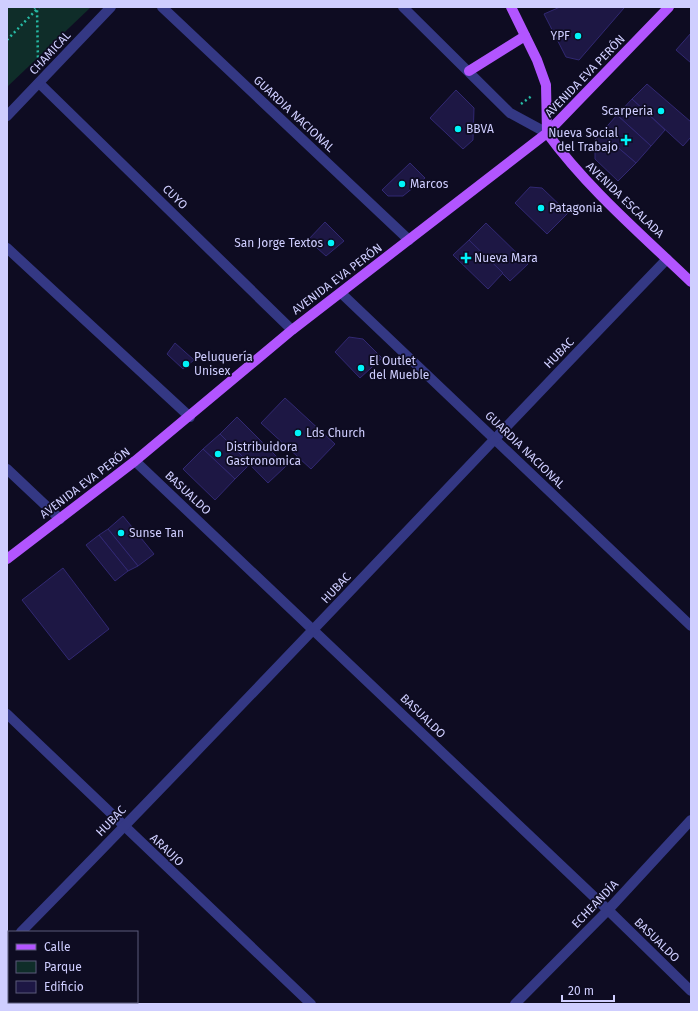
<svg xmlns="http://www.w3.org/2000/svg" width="698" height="1011" font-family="'Fira Sans',sans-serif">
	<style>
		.green { fill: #0f2d29 }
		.building { fill: #1d1744; stroke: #312872 }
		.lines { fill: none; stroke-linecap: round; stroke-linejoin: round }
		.path { stroke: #27baa5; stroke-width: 2.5; stroke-dasharray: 2 3; stroke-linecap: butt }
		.minor { stroke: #343884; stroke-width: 10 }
		.major { stroke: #b255ff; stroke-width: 10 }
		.poi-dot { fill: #00f4f9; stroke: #0e0c22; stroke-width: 1.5 }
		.labels { text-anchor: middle; stroke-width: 3.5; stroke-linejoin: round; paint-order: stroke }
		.poi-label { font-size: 12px; fill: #cfceff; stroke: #0e0c22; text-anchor: start }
		.street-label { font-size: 12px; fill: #cfceff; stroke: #0e0c22 }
	</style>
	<rect width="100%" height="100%" fill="#0e0c22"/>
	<path class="green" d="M7,7H91L7,87Z"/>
	<g class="building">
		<path d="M560,7H623L624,8L579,60L566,57L544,14Z"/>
		<path d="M691,33V63L676,50Z"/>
		<path d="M647,84L691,122V137L683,146L632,99Z"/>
		<path d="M456,90L474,108L473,140L463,149L430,118Z"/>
		<path d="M632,99L665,130L651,146L617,115Z"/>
		<path d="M617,115L651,146L636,163L601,133Z"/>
		<path d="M601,133L636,163L618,181L595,159V140Z"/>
		<path d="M410,163L425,178L403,196H388L382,190Z"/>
		<path d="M530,187L542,188L568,213L547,234L515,203Z"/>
		<path d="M325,222L344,241L326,256L308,240Z"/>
		<path d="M486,223L528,264L510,281L469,240Z"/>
		<path d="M469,240L503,273L488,289L453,255Z"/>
		<path d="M349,337L363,339L382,358L360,378L335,352Z"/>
		<path d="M175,343L194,360L183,369L167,354Z"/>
		<path d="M285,398L335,444L311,469L261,423Z"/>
		<path d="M237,417L286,466L268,483L220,434Z"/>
		<path d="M220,434L250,464L235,479L203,449Z"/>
		<path d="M203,449L235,479L215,500L183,469Z"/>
		<path d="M123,516L154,554L138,566L108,529Z"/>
		<path d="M108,529L138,566L128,571L99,535Z"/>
		<path d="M99,535L128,571L115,581L86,545Z"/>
		<path d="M63,568L109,629L69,660L22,600Z"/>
	</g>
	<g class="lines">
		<g class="path">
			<path d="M34,7L37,9L38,62"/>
			<path d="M7,40L39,7"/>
			<path d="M521,104L533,95"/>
		</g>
		<g class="minor">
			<path d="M162,7L409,240"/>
			<path d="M403,7L510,113L547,133"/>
			<path d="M39,83L292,330"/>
			<path d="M7,116L111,7"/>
			<path d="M7,248L190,417"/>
			<path d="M341,293L691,626"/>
			<path d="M135,461L608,910L691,991"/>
			<path d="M7,469L60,519"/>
			<path d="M7,714L311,1004"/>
			<path d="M21,932C239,711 451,483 667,259"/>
			<path d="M7,946L9,944"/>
			<path d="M515,1004L608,910L691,820"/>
		</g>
		<g class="major">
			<path d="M511,7L537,60L546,85L547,133"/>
			<path d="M469,71L525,36"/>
			<path d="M547,133C588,189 641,234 691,282"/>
			<path d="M7,559L135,461L292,330L547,133L669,7"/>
		</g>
	</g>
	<g class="poi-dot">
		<circle cx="578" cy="36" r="4"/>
		<circle cx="661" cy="111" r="4"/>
		<circle cx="458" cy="129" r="4"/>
		<path d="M624 134h4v4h4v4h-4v4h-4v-4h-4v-4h4z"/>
		<circle cx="402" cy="184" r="4"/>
		<circle cx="541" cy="208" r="4"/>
		<circle cx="331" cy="243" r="4"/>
		<path d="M464 252h4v4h4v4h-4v4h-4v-4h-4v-4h4z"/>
		<circle cx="186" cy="364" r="4"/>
		<circle cx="361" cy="368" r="4"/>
		<circle cx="298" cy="433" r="4"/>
		<circle cx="218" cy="454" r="4"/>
		<circle cx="121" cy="533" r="4"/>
	</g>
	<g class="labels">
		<g class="poi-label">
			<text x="570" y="40" text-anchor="end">YPF</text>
			<text x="653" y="115" text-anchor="end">Scarperia</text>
			<text x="466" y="133">BBVA</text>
			<text x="618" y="137" text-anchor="end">Nueva Social<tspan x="618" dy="14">del Trabajo</tspan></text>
			<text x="410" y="188">Marcos</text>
			<text x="549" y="212">Patagonia</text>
			<text x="323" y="247" text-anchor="end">San Jorge Textos</text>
			<text x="474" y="262">Nueva Mara</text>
			<text x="194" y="361">Peluquería<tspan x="194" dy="14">Unisex</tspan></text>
			<text x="369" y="365">El Outlet<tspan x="369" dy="14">del Mueble</tspan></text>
			<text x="306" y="437">Lds Church</text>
			<text x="226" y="451">Distribuidora<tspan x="226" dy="14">Gastronomica</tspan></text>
			<text x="129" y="537">Sunse Tan</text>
		</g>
		<g class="street-label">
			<text transform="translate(50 53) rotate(-47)" y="4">CHAMICAL</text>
			<text transform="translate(585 76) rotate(-46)" y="4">AVENIDA EVA PERÓN</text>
			<text transform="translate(294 114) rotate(43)" y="4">GUARDIA NACIONAL</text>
			<text transform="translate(175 197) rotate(44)" y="4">CUYO</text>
			<text transform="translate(625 200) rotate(44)" y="4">AVENIDA ESCALADA</text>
			<text transform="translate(337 279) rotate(-37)" y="4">AVENIDA EVA PERÓN</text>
			<text transform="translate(559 353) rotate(-46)" y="4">HUBAC</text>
			<text transform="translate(525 450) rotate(44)" y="4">GUARDIA NACIONAL</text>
			<text transform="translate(85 483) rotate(-37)" y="4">AVENIDA EVA PERÓN</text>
			<text transform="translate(188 493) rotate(43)" y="4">BASUALDO</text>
			<text transform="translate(336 588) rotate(-47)" y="4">HUBAC</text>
			<text transform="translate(423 716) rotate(44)" y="4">BASUALDO</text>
			<text transform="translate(111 821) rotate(-46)" y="4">HUBAC</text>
			<text transform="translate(167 850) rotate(43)" y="4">ARAUJO</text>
			<text transform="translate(595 904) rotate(-46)" y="4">ECHEANDÍA</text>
			<text transform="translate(657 940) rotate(44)" y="4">BASUALDO</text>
		</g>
	</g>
	<rect width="698" height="1011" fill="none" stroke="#cfceff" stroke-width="16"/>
	<rect x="8" y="931" width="130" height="72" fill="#0e0c22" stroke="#5b5a7a"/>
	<rect x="16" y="944" width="20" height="6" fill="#b255ff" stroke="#5b5a7a"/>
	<text x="44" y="951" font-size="12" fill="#cfceff">Calle</text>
	<rect x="16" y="961" width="20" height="12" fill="#0f2d29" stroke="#5b5a7a"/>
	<text x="44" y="971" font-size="12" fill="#cfceff">Parque</text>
	<rect x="16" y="981" width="20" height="12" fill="#1d1744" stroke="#5b5a7a"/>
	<text x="44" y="991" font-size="12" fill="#cfceff">Edificio</text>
	<path d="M562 995v6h52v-6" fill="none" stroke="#cfceff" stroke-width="2"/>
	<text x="568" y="995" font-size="12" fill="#cfceff" stroke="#0e0c22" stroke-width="3" paint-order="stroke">20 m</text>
</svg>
